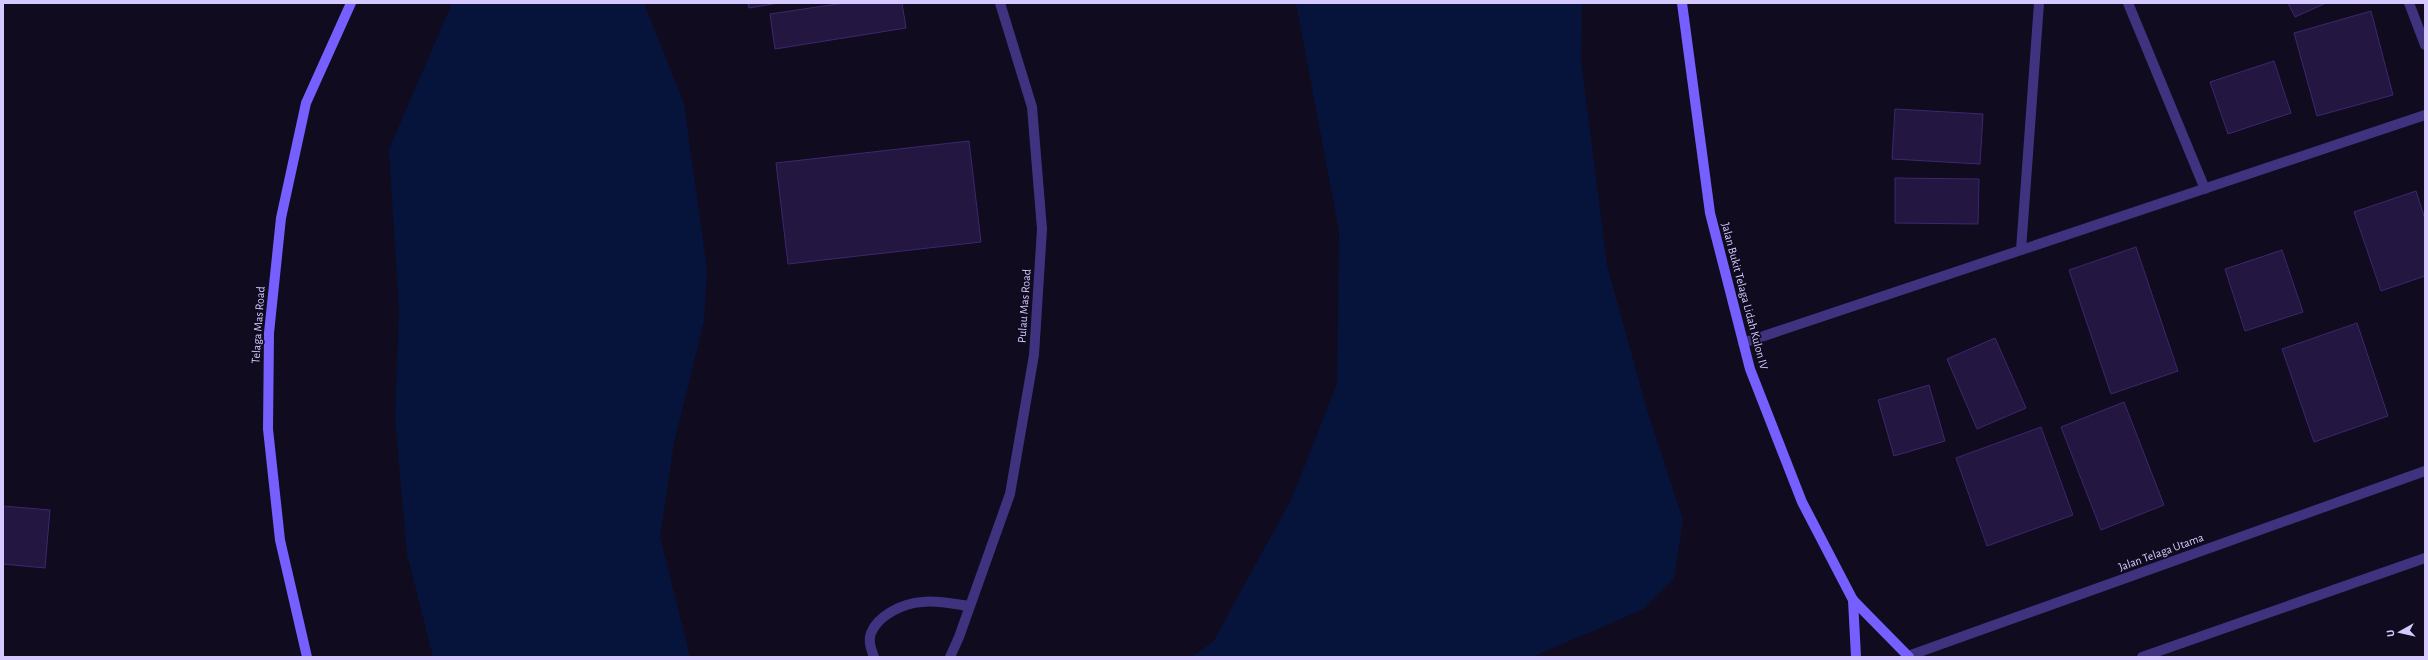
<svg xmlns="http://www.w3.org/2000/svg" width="2428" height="660" font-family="'Alegreya Sans',sans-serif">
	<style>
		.water { fill: #06143c }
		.building { fill: #231641; stroke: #3d276e }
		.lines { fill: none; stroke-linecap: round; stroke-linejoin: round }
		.service { stroke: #3f3380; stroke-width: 10 }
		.minor { stroke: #3f3380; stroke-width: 10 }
		.secondary { stroke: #7560ff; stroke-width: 10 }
		.labels { text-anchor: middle; stroke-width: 3.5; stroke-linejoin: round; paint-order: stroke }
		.street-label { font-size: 12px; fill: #d5c9ff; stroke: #100b1f }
	</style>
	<rect width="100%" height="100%" fill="#100b1f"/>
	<g class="water">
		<path d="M452,3H644L684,104L707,269L704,321L674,443L660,537L690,657H433L407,554L395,418L399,310L389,149Z"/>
		<path d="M1296,3H1582L1581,60L1607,265L1647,410L1683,520L1674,578L1642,610L1532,657H1191L1213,642L1291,500L1337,384L1339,231Z"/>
	</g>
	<g class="building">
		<path d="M748,3H779L749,8Z"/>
		<path d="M844,3H902L906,28L775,49L770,14Z"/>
		<path d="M2288,3H2326L2295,17Z"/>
		<path d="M2371,11L2393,95L2317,116L2294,33Z"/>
		<path d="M2274,61L2291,113L2228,134L2210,82Z"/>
		<path d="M1895,109L1983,114L1980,164L1892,159Z"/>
		<path d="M969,141L981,242L788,264L776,163Z"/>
		<path d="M1895,178L1979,179L1978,224L1895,223Z"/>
		<path d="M2416,191L2425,219V276L2381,291L2354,212Z"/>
		<path d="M2136,247L2178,371L2111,394L2069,270Z"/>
		<path d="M2282,250L2303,312L2245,331L2225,269Z"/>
		<path d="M2357,323L2388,416L2314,442L2282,349Z"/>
		<path d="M1995,338L2026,408L1977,429L1947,359Z"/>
		<path d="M1929,385L1945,441L1894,456L1878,400Z"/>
		<path d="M2124,402L2164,505L2101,530L2061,427Z"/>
		<path d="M2041,427L2073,515L1987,546L1956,458Z"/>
		<path d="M3,506L50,510L45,568L3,564Z"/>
	</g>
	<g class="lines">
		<g class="service">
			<path d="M874,657C871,649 868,641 871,633C878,615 904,603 922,602C937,600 954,604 968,606"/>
			<path d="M950,657L959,637L1010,494L1034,355L1042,229L1032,107L1000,3"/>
		</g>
		<g class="minor">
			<path d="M2128,3L2205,189"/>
			<path d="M2409,3L2425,45"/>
			<path d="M2021,250L2039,3"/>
			<path d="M1743,343L2425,115"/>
			<path d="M1908,656L2425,471"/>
			<path d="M2142,657L2425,558"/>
		</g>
		<g class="secondary">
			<path d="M1682,3L1710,213L1750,369L1802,502L1853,600L1909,657"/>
			<path d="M1853,600L1856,657"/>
			<path d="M307,657L280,540L268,429L269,333L281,218L306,103L351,3"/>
		</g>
	</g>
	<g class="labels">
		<g class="street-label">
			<text transform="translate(1745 296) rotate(75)" y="4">Jalan Bukit Telaga Lidah Kulon IV</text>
			<text transform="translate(1024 306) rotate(-86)" y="4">Pulau Mas Road</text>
			<text transform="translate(258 325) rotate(-86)" y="4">Telaga Mas Road</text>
			<text transform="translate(2161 552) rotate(-20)" y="4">Jalan Telaga Utama</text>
		</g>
	</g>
	<rect width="2428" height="660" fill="none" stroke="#d5c9ff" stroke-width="8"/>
	<g transform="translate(2400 632) rotate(262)" stroke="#100b1f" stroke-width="3" paint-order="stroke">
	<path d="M0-3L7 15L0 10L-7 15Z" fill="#d5c9ff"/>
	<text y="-6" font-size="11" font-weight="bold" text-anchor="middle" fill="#d5c9ff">U</text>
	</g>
</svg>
